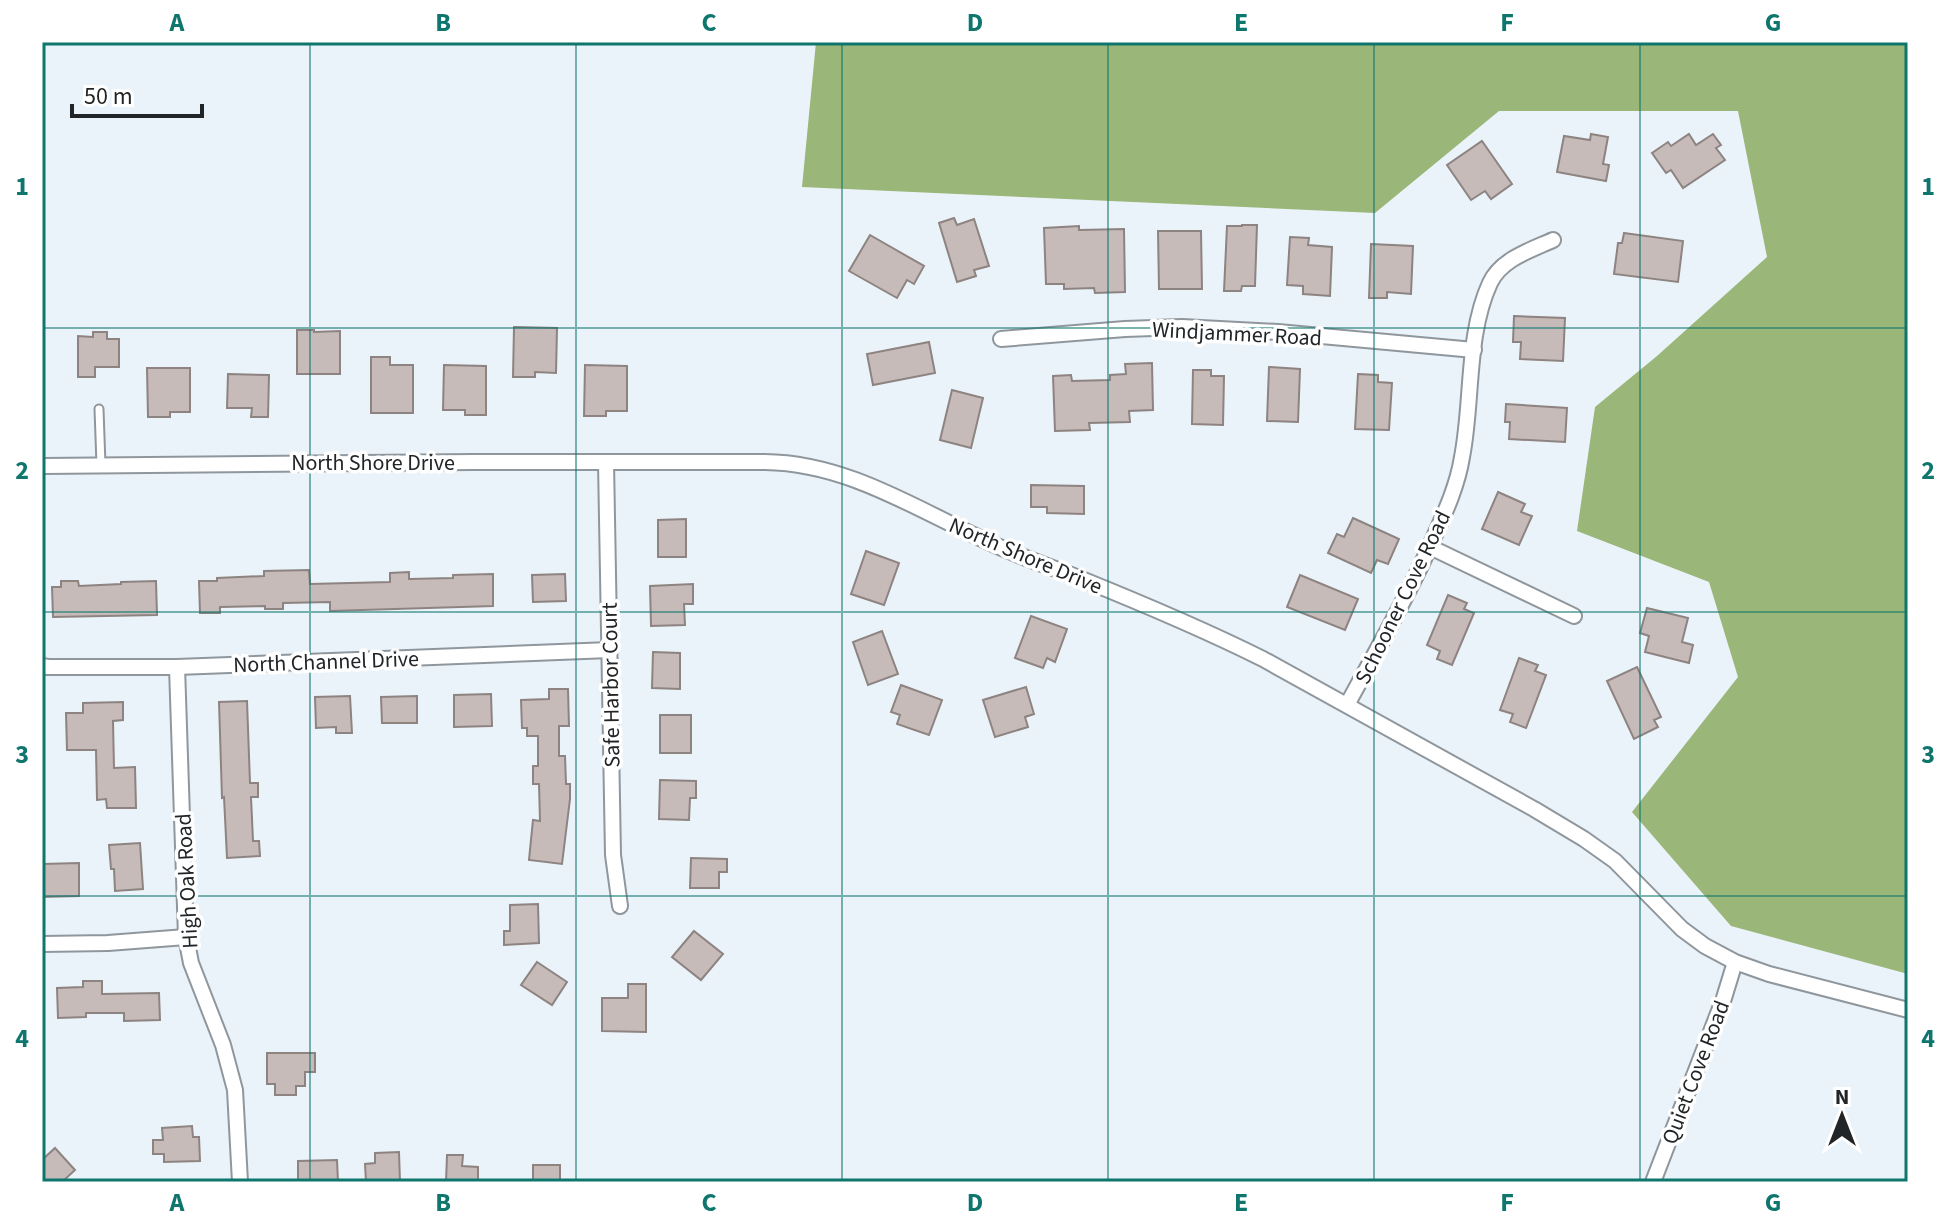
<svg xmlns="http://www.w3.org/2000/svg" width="1950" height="1224" font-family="'Source Sans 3',sans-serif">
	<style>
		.forest { fill: #9ab678 }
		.building { fill: #c6bbb8; stroke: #8d8380; stroke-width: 2 }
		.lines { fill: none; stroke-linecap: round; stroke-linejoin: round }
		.service-casing { stroke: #8f979d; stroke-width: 11 }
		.minor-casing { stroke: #8f979d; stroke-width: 18 }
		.service { stroke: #fff; stroke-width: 7 }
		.minor { stroke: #fff; stroke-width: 14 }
		.grid { fill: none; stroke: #0f766e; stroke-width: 2; stroke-opacity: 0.55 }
		.labels { text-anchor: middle; stroke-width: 7; stroke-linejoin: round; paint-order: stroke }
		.street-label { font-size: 22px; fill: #222527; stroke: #fff }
		.neatline { fill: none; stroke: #0f766e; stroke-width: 3 }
		.grid-label { font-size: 26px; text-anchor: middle; font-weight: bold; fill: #0f766e }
	</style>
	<rect width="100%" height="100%" fill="#ebf3fa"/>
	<path class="forest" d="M816,42H1908V974L1731,926L1632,812L1738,677L1709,582L1577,531L1595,407L1657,356L1767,257L1738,111H1499L1375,213L802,187Z"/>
	<g class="building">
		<path d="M1591,134L1608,137L1603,164L1609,165L1606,181L1557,172L1564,136L1590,140Z"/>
		<path d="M1689,134L1696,145L1713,134L1721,145L1716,148L1725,160L1683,188L1671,170L1666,173L1652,153L1668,142L1671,146Z"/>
		<path d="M1482,141L1512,184L1491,199L1485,191L1471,200L1447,165Z"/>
		<path d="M954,218L957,225L974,219L989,266L974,270L976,276L957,282L939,223Z"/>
		<path d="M1242,225H1257L1255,286H1242L1241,291H1224L1227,226H1242Z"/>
		<path d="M1079,226V230L1124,229L1125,292L1095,293L1094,288L1064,289V284H1046L1044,228Z"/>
		<path d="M1158,231H1201L1202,289H1159Z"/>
		<path d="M1624,233L1683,241L1678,282L1614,274L1618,243H1622Z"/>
		<path d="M870,235L924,266L914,284L907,280L897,298L849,271Z"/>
		<path d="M1290,237L1309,238L1308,245L1332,247L1330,296L1303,294V286L1287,285Z"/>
		<path d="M1371,244L1413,246L1411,294L1387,292V298H1369Z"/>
		<path d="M1514,316L1565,318L1563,361L1520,359L1521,342H1513Z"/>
		<path d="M514,327L557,328L556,373L535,372V377H513Z"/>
		<path d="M297,330H314V332L340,331V374H297Z"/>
		<path d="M93,332H107V339H119V367H95V377H78V336L93,337Z"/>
		<path d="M929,342L935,373L873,385L867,354Z"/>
		<path d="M371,357H390V365H413V413H371Z"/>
		<path d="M1152,363L1153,410L1129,411L1130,422L1089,423L1090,430L1055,431L1053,376L1071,375L1072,381L1110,380V375L1126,374L1125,364Z"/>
		<path d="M444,365L486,366V415H465V410H443Z"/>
		<path d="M585,365L627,366V411H606V416H584Z"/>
		<path d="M1269,367L1300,369L1298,422L1267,421Z"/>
		<path d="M147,368H190V412H170V417H148Z"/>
		<path d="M1193,370H1211V376H1224L1223,425L1192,424Z"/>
		<path d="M228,374L269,375L268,417H251L252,408H227Z"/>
		<path d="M1358,374L1378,375V382L1392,383L1389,430L1355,429Z"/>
		<path d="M952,390L983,398L971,448L940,440Z"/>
		<path d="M1506,404L1567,408L1565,442L1509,439L1510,422H1505Z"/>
		<path d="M1031,485L1084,486V514L1047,513V507H1031Z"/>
		<path d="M1498,492L1525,504L1521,512L1532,516L1519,545L1482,529Z"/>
		<path d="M1353,518L1399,539L1388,564L1377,560L1371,573L1328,553L1337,534L1344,537Z"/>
		<path d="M686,519V557H658V520Z"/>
		<path d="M866,551L899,563L884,605L851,594Z"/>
		<path d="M309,570L310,584L390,582V573L409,572V579L453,578V575L493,574V606L330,611V602L283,603V609H265V606L220,607V613H200L199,581H217V578L264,576V571Z"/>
		<path d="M565,574L566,601L533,602L532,575Z"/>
		<path d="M1300,575L1358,599L1345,630L1287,607Z"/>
		<path d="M61,581H78L79,586L121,584V582L156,581L157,615L53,617L52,587H61Z"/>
		<path d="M693,584V604H684L685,625L651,626L650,586Z"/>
		<path d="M1448,595L1467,603L1464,609L1474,613L1452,665L1437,659L1440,651L1427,645Z"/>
		<path d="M1647,608L1688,618L1682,642L1693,645L1689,663L1645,652L1649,636L1640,633Z"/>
		<path d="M1031,616L1067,629L1055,662L1047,658L1043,668L1015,658Z"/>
		<path d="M882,631L898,674L868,685L853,642Z"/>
		<path d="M653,652L680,653V689L652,688Z"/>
		<path d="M1519,658L1538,665L1535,671L1546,675L1526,728L1510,722L1513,714L1500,710Z"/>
		<path d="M1637,667L1661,717L1654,720L1658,727L1634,739L1607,681Z"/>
		<path d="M901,685L942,700L929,735L897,724L900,715L891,712Z"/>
		<path d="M1026,687L1034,714L1025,717L1028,727L995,737L983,700Z"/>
		<path d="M549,689H568L569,726H559V756H565L566,784H570V799L562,864L529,860L533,820L540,821L539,784H533V766H538V736H527V728H522L521,700L549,699Z"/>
		<path d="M491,694L492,726L454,727V695Z"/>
		<path d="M350,696L352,733H336V727L316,728L315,697Z"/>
		<path d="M417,696V723H382L381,697Z"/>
		<path d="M247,701L250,783H258V797H251L253,841H259L260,856L227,858L224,797L222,798L219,702Z"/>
		<path d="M123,702V720L113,721L114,768L135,767L136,808H107L106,799L97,800L96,750H67L66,713H83V703Z"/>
		<rect x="660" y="715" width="31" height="38"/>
		<path d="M660,780L696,781V798H690L689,820L659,819Z"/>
		<path d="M140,843L143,889L115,891L114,869H111L109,845Z"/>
		<path d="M691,858L727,859V872H719V888H690Z"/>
		<path d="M79,863V896L42,897V864Z"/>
		<path d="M538,904L539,943L504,945V931H510V905Z"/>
		<path d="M694,931L723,954L701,980L672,957Z"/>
		<path d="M537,962L567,982L552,1005L521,985Z"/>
		<path d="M83,981H102V994L159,993L160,1020L124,1021V1013H86V1017L58,1018L57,988L83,987Z"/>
		<path d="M628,984H646V1032L602,1031V998H628Z"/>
		<path d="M267,1053H315V1072H305V1086H296V1095H275V1084H267Z"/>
		<path d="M192,1126L193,1137H199L200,1161L164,1162V1154H153V1140H163L162,1128Z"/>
		<path d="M55,1148L75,1170L62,1182H47L42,1177V1160Z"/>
		<path d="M399,1152L400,1182H366L365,1164L375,1163V1153Z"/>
		<path d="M447,1155H463L462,1166L478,1167V1182H446Z"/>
		<path d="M337,1160L338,1182H298V1161Z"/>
		<rect x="533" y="1165" width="27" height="17"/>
	</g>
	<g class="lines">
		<defs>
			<path id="service" d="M99,409L101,465"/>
			<g id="minor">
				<path d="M1001,339L1125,329L1182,327L1278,332L1474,350"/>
				<path d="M606,462L613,855L620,906"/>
				<path d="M42,466L473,462H765C853,463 926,516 1004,549C1029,560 1054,568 1079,578C1141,603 1203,629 1263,659L1534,809L1584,839L1615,861L1682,929L1705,946L1735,962L1769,974L1908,1010"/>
				<path d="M1430,547L1574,616"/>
				<path d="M42,666L48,667H177L610,650"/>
				<path d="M177,667L186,937L191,963L223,1045L235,1090L240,1182"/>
				<path d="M1347,705C1375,653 1405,602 1429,548C1442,519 1457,489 1462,457C1473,401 1466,335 1490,283C1501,259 1531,250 1553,240"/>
				<path d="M42,944L108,943L186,937"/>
				<path d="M1653,1182L1724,998L1735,962"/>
			</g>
		</defs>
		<use href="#service" class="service-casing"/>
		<use href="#minor" class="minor-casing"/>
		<use href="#service" class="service"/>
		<use href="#minor" class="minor"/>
	</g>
	<path class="grid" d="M310,42V1182M576,42V1182M842,42V1182M1108,42V1182M1374,42V1182M1640,42V1182M42,328H1908M42,612H1908M42,896H1908"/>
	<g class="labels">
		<g class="street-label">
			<text transform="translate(1237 333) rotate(3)" y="8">Windjammer Road</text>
			<text x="373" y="470">North Shore Drive</text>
			<text transform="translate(1026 555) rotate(23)" y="8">North Shore Drive</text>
			<text transform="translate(1402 597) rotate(-64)" y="8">Schooner Cove Road</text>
			<text transform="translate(326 661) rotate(-2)" y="8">North Channel Drive</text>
			<text transform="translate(610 685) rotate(-91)" y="8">Safe Harbor Court</text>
			<text transform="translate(186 881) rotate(-93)" y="8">High Oak Road</text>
			<text transform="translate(1695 1072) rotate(-69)" y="8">Quiet Cove Road</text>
		</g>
	</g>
	<rect width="1950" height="1224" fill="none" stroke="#ffffff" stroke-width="88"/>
	<g transform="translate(1842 1116)" stroke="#ffffff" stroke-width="6" paint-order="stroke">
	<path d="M0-6L14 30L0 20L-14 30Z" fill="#222527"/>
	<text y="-12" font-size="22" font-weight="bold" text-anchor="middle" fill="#222527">N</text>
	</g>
	<path d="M72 104v12h130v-12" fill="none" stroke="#222527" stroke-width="4"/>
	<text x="84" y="104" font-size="24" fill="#222527" stroke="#ffffff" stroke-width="6" paint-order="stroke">50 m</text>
	<rect x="44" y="44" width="1862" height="1136" class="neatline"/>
	<g class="grid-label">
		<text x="177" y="31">A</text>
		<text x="443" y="31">B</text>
		<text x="709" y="31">C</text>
		<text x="975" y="31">D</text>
		<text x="1241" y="31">E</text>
		<text x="1507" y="31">F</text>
		<text x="1773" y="31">G</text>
		<text x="22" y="195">1</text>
		<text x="1928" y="195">1</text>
		<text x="22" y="479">2</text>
		<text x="1928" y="479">2</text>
		<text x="22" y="763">3</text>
		<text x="1928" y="763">3</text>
		<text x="22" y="1047">4</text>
		<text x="1928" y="1047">4</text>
		<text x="177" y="1211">A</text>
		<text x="443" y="1211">B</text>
		<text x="709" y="1211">C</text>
		<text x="975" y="1211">D</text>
		<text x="1241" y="1211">E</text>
		<text x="1507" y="1211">F</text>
		<text x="1773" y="1211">G</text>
	</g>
</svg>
